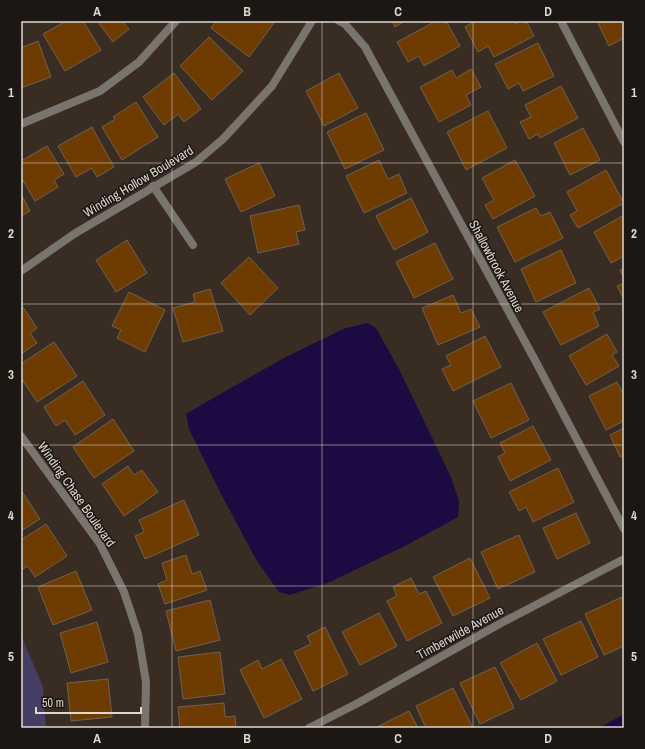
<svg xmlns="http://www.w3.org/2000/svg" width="645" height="749" font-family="'Archivo Narrow',sans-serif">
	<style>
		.green { fill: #443f62 }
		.water { fill: #1c0b42 }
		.building { fill: #6e3c00; stroke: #6e6155 }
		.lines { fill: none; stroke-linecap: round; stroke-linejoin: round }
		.minor { stroke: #7a746f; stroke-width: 8 }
		.grid { fill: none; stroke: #dfd7d1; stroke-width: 1; stroke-opacity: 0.55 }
		.labels { text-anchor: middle; stroke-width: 3; stroke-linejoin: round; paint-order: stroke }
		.street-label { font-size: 13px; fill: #dfd7d1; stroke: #1c1712 }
		.neatline { fill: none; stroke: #dfd7d1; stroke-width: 1.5 }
		.grid-label { font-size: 13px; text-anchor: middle; font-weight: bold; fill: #dfd7d1 }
	</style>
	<rect width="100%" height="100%" fill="#392d23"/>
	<path class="green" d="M21,635L43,687L46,728H21Z"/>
	<g class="water">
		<path d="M367,323L376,328L399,369L451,477L459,501L458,517L407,545L330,582L290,595L279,592L257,561L221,494L189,429L186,414L229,389L284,358L343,329Z"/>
		<path d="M624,714V728H599L601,727Z"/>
	</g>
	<g class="building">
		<path d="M66,21H83L101,50L65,71L43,34Z"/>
		<path d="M97,21H122L129,29L113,42Z"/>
		<path d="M216,21H271L274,23L249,57L211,28Z"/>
		<path d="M392,21H405L395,27Z"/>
		<path d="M436,21H446L460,46L424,66L419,56L408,62L397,42Z"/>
		<path d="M475,21H514L515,24L521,21H526L534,36L494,57L488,46L478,52L465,27Z"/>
		<path d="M597,21H624V38L609,46Z"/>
		<path d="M209,37L243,71L212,100L180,66Z"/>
		<path d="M38,41L51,77L21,88V48Z"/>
		<path d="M538,43L554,76L523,91L519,83L508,89L495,64Z"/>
		<path d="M471,69L481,87L466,95L471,105L439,122L420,87L452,70L456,78Z"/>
		<path d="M174,73L201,109L184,122L178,114L164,125L143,97Z"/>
		<path d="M339,73L358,108L324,126L306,91Z"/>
		<path d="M561,86L578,118L540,138L538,134L529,139L520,122L531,117L525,105Z"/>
		<path d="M136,102L158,137L122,160L102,127L115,119L113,117Z"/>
		<path d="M488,111L507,148L466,170L447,132Z"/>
		<path d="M366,113L384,150L345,169L327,132Z"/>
		<path d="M92,127L114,167L97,177L92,168L76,177L58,146Z"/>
		<path d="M583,128L600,160L570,175L554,143Z"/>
		<path d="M47,146L64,174L54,180L58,187L35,201L21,177V161Z"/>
		<path d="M379,160L388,179L399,174L407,193L364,213L346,176Z"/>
		<path d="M515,160L535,196L493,219L485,205L494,200L482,178Z"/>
		<path d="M259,163L275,196L241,212L225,179Z"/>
		<path d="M606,170L624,203L578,228L570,215L577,211L567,192Z"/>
		<path d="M21,194L30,211L21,216Z"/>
		<path d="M411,198L428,232L394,250L376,216Z"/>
		<path d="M299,205L305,230L296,232L299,244L258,253L250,216Z"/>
		<path d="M536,208L541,216L550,212L563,238L515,262L497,227Z"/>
		<path d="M624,215V256L611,263L594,232Z"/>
		<path d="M127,240L147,273L116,292L96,260Z"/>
		<path d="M435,243L453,279L414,298L396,262Z"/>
		<path d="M561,250L576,283L536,302L521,269Z"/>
		<path d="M249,257L278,288L250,315L221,283Z"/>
		<path d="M624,268V279L620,270Z"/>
		<path d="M624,283V299L617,286Z"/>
		<path d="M589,288L600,309L593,312L599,326L561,345L543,312Z"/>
		<path d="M210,289L223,331L183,342L173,308L195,302L193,294Z"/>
		<path d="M129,292L165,310L145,352L117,338L121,330L112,326Z"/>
		<path d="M453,295L461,313L471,309L480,327L438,345L422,308Z"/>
		<path d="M23,307L37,328L30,333L37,343L21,354V308Z"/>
		<path d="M607,334L617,352L612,355L619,366L586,385L569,356Z"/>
		<path d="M485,336L501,367L453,391L442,369L451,365L446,356Z"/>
		<path d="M54,342L77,376L37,402L21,378V364Z"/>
		<path d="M83,381L105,415L75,435L65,420L56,426L44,407Z"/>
		<path d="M617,382L622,392L624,391V421L606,430L589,396Z"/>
		<path d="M511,383L529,420L491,438L473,401Z"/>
		<path d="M113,419L134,451L94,478L73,447Z"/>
		<path d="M533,426L551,460L510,481L498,457L505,453L500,443Z"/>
		<path d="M624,428V455L620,457L610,435Z"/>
		<path d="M128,466L134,475L142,470L158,492L124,516L102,484Z"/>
		<path d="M558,468L574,502L533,522L526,507L519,511L509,492Z"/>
		<path d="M21,490L40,519L21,531Z"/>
		<path d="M184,500L199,535L145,559L135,536L144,532L139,520Z"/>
		<path d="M576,513L590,543L557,559L543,528Z"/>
		<path d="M46,524L67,556L35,577L28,566L21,570V540Z"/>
		<path d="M519,535L535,572L498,589L481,552Z"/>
		<path d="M186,555L192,574L200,571L207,590L165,604L158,584L167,580L162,563Z"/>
		<path d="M470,558L490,598L453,616L433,577Z"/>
		<path d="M76,571L92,610L53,625L38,587Z"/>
		<path d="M411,578L419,594L426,591L442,623L407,641L387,601L397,596L393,587Z"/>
		<path d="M622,597L624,602V646L604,655L585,614Z"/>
		<path d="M210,600L220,640L176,651L166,611Z"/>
		<path d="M379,613L397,646L360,665L342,632Z"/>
		<path d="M581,621L598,657L561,675L543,639Z"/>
		<path d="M97,622L108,662L71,673L60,633Z"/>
		<path d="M325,627L348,674L313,691L294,652L311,644L307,636Z"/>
		<path d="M537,643L557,681L521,700L500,663Z"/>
		<path d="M220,652L225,694L183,699L178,657Z"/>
		<path d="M281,659L302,699L264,718L240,670L258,660L262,669Z"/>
		<path d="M495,667L514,708L480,724L460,683Z"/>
		<path d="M108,679L112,717L71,721L67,683Z"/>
		<path d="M453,688L473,728H426L416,706Z"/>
		<path d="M224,703L225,717L235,716L236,728H180L178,707Z"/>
		<path d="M409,711L418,728H375Z"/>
	</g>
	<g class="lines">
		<g class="minor">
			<path d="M339,21L345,24L365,47L536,362L624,529"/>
			<path d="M561,21L624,142"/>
			<path d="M21,124L100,91L139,62L176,21"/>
			<path d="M153,186L193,245"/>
			<path d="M21,271L74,234L196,162L223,139L272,86L312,21"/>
			<path d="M21,436L100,544L124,592L138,634L146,682L145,728"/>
			<path d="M309,728L358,703L503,622L624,559"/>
		</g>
	</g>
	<path class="grid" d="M172,21V728M322,21V728M473,21V728M21,163H624M21,304H624M21,445H624M21,586H624"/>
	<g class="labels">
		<g class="street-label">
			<text transform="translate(138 181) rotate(-31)" y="5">Winding Hollow Boulevard</text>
			<text transform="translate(497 266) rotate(62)" y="5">Shallowbrook Avenue</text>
			<text transform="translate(77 494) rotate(55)" y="5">Winding Chase Boulevard</text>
			<text transform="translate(460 632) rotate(-29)" y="5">Timberwilde Avenue</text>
		</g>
	</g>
	<rect width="645" height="749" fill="none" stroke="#1c1712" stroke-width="44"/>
	<path d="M36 707v6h105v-6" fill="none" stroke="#dfd7d1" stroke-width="2"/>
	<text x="42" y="707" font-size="12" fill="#dfd7d1" stroke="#1c1712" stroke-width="3" paint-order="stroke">50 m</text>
	<rect x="22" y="22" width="601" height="705" class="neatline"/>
	<g class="grid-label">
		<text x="97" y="16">A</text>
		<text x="247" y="16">B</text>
		<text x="398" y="16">C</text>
		<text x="548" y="16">D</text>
		<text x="11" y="97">1</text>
		<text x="634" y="97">1</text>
		<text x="11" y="238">2</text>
		<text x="634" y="238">2</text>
		<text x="11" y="379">3</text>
		<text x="634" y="379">3</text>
		<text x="11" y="520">4</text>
		<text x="634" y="520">4</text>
		<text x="11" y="661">5</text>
		<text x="634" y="661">5</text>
		<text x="97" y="743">A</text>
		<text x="247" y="743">B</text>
		<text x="398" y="743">C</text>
		<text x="548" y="743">D</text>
	</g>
</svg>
